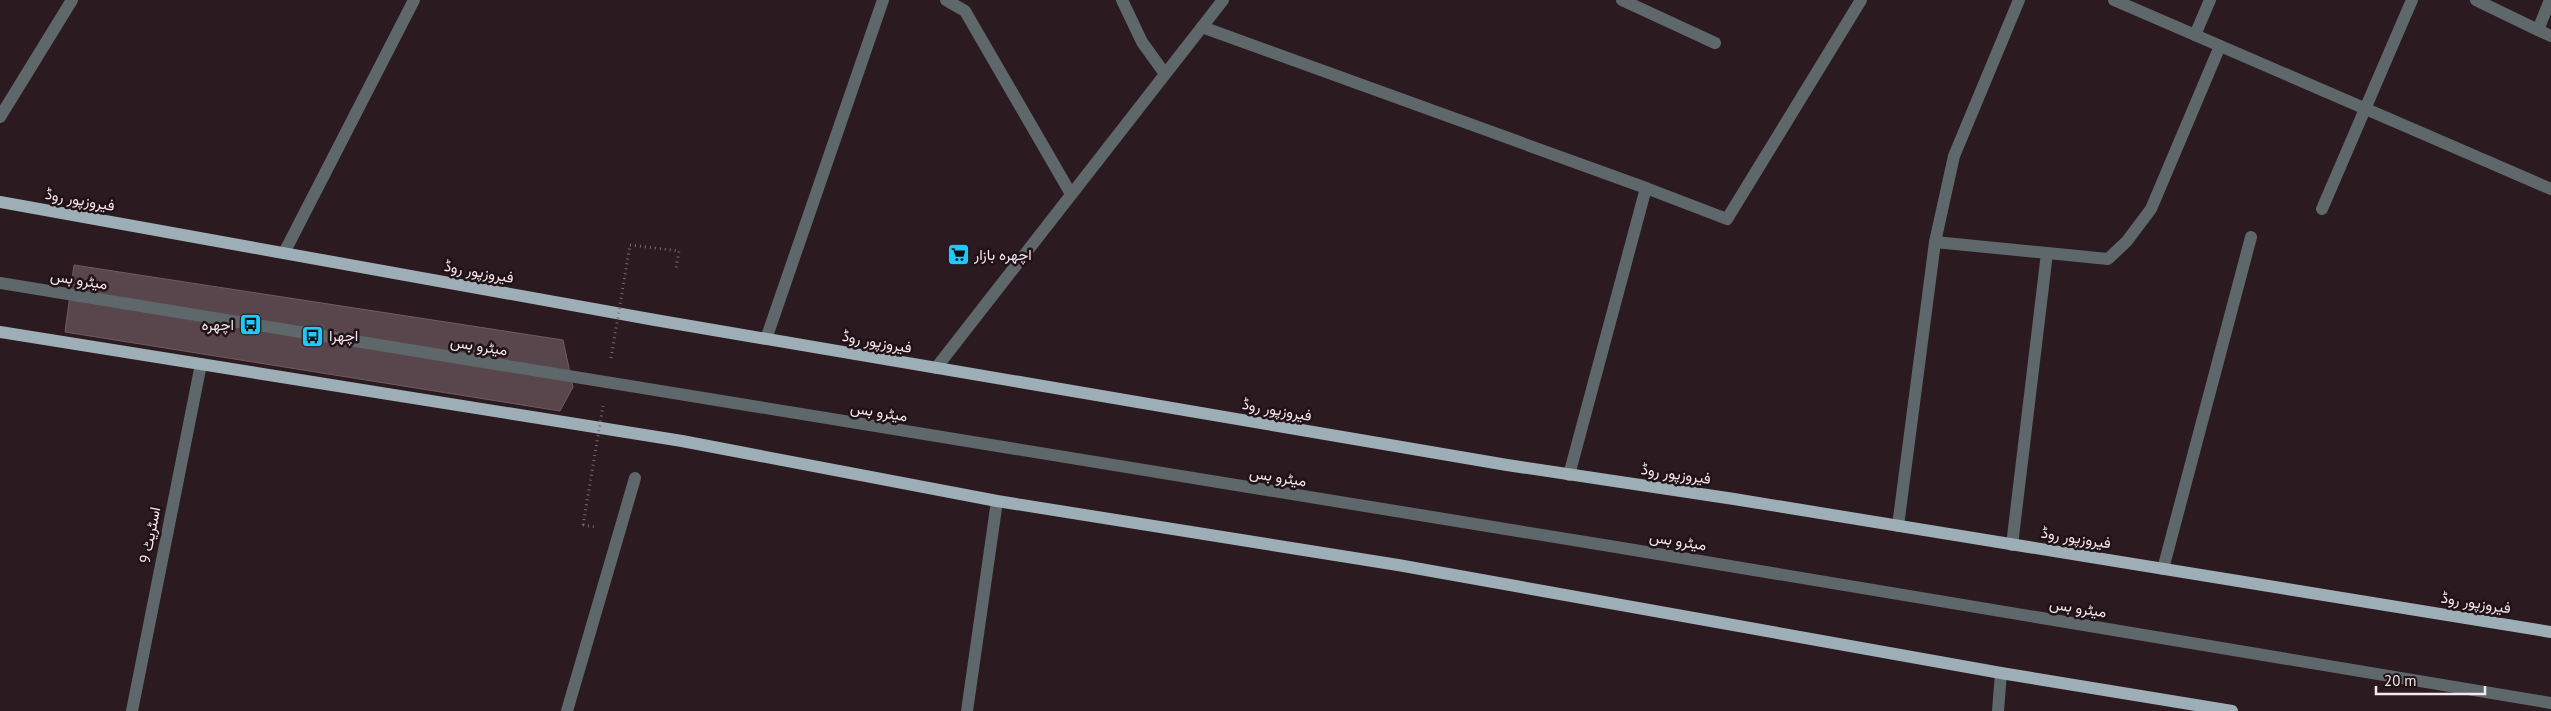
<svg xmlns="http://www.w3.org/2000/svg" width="2551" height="711" font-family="'PT Sans',Vazirmatn,sans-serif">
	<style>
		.building { fill: #59464c; stroke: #6f5c62 }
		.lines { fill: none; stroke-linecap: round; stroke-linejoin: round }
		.path { stroke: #76686c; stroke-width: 3; stroke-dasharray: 1 4; stroke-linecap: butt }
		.service { stroke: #5e676a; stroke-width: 12 }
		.pedestrian { stroke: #5e676a; stroke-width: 12 }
		.minor { stroke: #5e676a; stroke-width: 12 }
		.tertiary { stroke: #5e676a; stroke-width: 12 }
		.primary { stroke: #9daeb6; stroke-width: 12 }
		.path-bridge { stroke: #76686c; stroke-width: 3; stroke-dasharray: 1 4; stroke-linecap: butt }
		.service-bridge { stroke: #5e676a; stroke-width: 12 }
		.labels { text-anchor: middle; stroke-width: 5; stroke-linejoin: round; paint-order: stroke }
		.street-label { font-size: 15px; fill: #f5e9ed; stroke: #211217 }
		.poi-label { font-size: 15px; fill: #f5e9ed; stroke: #211217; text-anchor: start }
	</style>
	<rect width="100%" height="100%" fill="#2b1b20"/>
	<path class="building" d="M74,265L563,340L573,387L560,411L65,332Z"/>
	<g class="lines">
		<g class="path">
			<path d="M630,245L679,251L676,268"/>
			<path d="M583,525L595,527"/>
		</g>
		<g class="service">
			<path d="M2538,30L2551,36"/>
			<path d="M1935,242L2108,259L2127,241L2151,209L2220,46"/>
			<path d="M2163,569L2251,237"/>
		</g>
		<path class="pedestrian" d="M936,368L1223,0"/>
		<g class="minor">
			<path d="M946,0L965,11L1071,194"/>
			<path d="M1622,0L1715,43"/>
			<path d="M2114,0L2551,189"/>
			<path d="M2476,0L2538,30L2550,0"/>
			<path d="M1202,27L1646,188L1569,475"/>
			<path d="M2195,35L2210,0"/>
			<path d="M0,117L72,0"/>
			<path d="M1646,188L1727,219L1861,0"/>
			<path d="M2322,209L2412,0"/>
			<path d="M284,253L414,0"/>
			<path d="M766,339L883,0"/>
			<path d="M1898,526L1935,242L1954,156L2019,0"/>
			<path d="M2012,545L2047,253"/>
			<path d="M567,711L635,478"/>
			<path d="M967,711L997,501"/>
			<path d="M1998,711L2001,673"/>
		</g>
		<g class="tertiary">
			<path d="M1122,0L1142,42L1165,74"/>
			<path d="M132,711L201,364"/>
		</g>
		<g class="primary">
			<path d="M0,202L655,320L1507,465L1734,499L2551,632"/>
			<path d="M0,332L682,441L997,501L1398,565L2001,673L2232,711"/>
		</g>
		<g class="path-bridge">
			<path d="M611,358L630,245"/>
			<path d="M583,525L603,406"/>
		</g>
		<path class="service-bridge" d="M0,283L1616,547L2551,703"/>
	</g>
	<defs>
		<symbol id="supermarket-square" viewBox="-11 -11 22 22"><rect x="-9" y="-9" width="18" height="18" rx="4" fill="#1fc9fd" stroke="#211217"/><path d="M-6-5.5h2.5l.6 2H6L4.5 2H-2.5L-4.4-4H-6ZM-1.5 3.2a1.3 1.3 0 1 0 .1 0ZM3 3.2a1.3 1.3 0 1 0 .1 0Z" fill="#111"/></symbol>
		<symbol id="bus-square" viewBox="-11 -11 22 22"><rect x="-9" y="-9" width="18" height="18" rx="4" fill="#1fc9fd" stroke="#211217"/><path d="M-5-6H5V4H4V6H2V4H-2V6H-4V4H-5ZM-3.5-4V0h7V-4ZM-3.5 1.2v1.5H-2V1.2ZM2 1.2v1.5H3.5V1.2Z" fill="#111"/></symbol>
	</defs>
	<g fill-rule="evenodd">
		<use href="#supermarket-square" x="946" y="242" width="25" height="25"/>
		<use href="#bus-square" x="238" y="312" width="25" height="25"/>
		<use href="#bus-square" x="300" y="324" width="25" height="25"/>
	</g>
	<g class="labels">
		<g class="street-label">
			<text transform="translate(80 200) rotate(10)" y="5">فیروزپور روڈ</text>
			<text transform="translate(479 272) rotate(10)" y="5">فیروزپور روڈ</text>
			<text transform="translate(79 280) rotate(9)" y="5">میٹرو بس</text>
			<text transform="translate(877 342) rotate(10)" y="5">فیروزپور روڈ</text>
			<text transform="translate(479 346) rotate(9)" y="5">میٹرو بس</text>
			<text transform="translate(1277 410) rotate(10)" y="5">فیروزپور روڈ</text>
			<text transform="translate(879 412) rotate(9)" y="5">میٹرو بس</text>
			<text transform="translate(1676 474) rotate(8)" y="5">فیروزپور روڈ</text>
			<text transform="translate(1278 477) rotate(9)" y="5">میٹرو بس</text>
			<text transform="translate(150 535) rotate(-79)" y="5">اسٹریٹ 9</text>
			<text transform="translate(2076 538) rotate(9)" y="5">فیروزپور روڈ</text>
			<text transform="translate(1678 541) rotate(9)" y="5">میٹرو بس</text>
			<text transform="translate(2476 603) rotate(9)" y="5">فیروزپور روڈ</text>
			<text transform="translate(2078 608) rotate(9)" y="5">میٹرو بس</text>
		</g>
		<g class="poi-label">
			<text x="974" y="260">اچھرہ بازار</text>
			<text x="234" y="330" text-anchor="end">اچھرہ</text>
			<text x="329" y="341">اچھرا</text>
		</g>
	</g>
	<path d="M2376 686v8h109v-8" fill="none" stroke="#f5e9ed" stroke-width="2.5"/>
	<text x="2384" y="686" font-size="15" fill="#f5e9ed" stroke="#211217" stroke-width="4" paint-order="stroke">20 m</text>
</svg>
